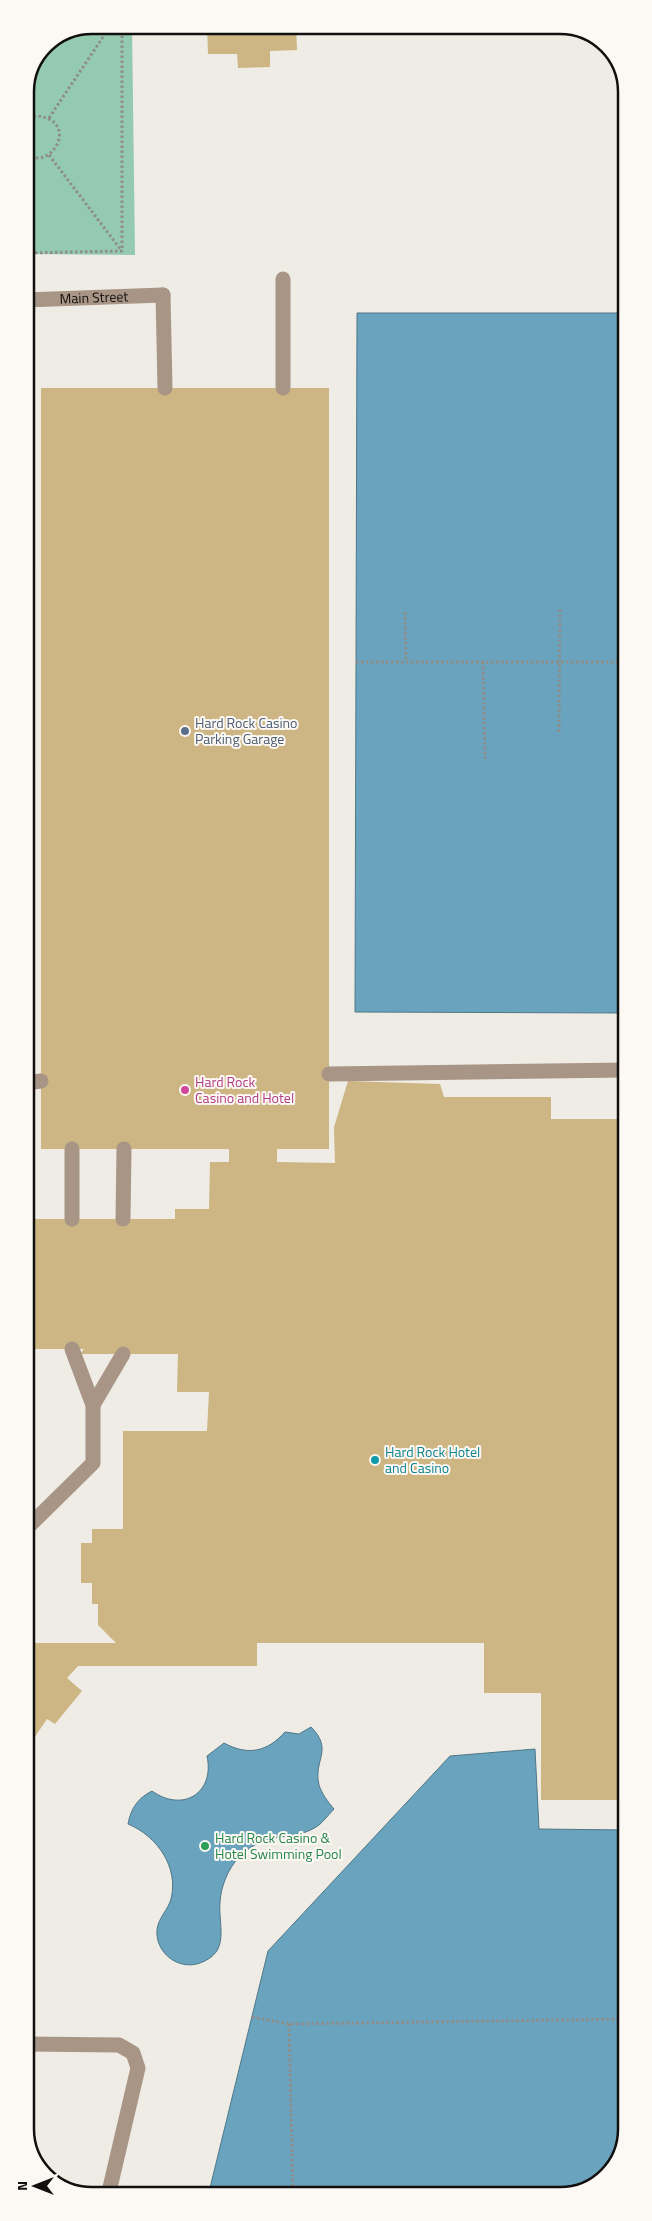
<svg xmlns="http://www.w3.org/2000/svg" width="652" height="2221" font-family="'Titillium Web',sans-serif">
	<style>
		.green { fill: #94cab0 }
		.water { fill: #69a3bd; stroke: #4f7788 }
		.building { fill: #ceb684 }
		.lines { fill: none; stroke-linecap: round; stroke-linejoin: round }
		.path { stroke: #8f8d89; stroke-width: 3; stroke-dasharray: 2.5 2.5; stroke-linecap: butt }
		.lane { stroke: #a99586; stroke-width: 15 }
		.street { stroke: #a99586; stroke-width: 15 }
		.service-dot { fill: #5c6f8a; stroke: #fcf9f4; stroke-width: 2 }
		.hotel-dot { fill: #d1479c; stroke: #fcf9f4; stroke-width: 2 }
		.culture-dot { fill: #0f9aa8; stroke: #fcf9f4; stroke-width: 2 }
		.leisure-dot { fill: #2e9e5b; stroke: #fcf9f4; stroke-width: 2 }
		.labels { text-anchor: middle; stroke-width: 4; stroke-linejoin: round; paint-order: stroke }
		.street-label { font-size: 14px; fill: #11100e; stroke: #fcf9f4 }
		.service-label { font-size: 14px; fill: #4e5e75; stroke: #fcf9f4; text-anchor: start }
		.hotel-label { font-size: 14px; fill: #b23c85; stroke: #fcf9f4; text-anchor: start }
		.culture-label { font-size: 14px; fill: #0d838f; stroke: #fcf9f4; text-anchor: start }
		.leisure-label { font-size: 14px; fill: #27864d; stroke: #fcf9f4; text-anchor: start }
		.rim { fill: none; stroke: #11100e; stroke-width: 2.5 }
	</style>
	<rect width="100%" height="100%" fill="#efece6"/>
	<path class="green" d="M92,25H132L135,255L25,254V92L45,44Z"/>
	<g class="water">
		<path d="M357,313H626V1011L624,1013L355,1012Z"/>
		<path d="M311,1727C334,1750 313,1760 319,1785C322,1794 328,1802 334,1809C329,1814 324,1821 319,1825C295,1843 268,1828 239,1857C228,1869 221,1886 220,1902C218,1926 231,1952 200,1963C178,1971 155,1952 157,1930C158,1918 168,1910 171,1899C179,1867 157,1836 128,1824C131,1808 138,1798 152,1791C183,1813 215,1793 207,1756L224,1743C248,1756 267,1752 285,1732L299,1734Z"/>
		<path d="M535,1749L539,1829L627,1830V2129L611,2173L573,2195L208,2196L268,1951L450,1756Z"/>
	</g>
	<g class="building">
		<path d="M207,25H296L297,50L270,51V67L238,68L237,54H208Z"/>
		<path d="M41,388H329V1149H277V1162L335,1163L334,1127L348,1081L440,1084L444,1097H551V1119H626L627,1800H541V1693H484V1643H257V1666H78L67,1678L82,1691L55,1724L47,1719L26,1750V1643H116L98,1625V1604H92V1583H81V1543H92V1529H123V1431H207L209,1392H177L178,1354H80L84,1349H26V1219H175V1209H209L210,1162H229V1149H41Z"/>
	</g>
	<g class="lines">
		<g class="path">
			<path d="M49,118L111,25"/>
			<path d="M25,122C30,117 37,115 43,117C80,126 46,176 25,151"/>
			<path d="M49,155L121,250"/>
			<path d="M25,159L28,154"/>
			<path d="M25,253L122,251V25"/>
			<path d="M405,612L406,662"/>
			<path d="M356,662H626"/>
			<path d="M483,662L485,759"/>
			<path d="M559,732L560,607"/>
			<path d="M252,2017L289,2024L627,2019"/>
			<path d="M289,2024L293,2195"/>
		</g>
		<g class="lane">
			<path d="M163,295L165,388"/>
			<path d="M283,388V279"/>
			<path d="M329,1074L626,1070"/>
			<path d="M26,1083L41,1081"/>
			<path d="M72,1149V1219"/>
			<path d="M123,1219L124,1149"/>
			<path d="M72,1349L93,1405L123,1354"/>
			<path d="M26,1529L93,1463V1405"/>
			<path d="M26,2044L119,2045L133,2053L138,2068L108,2196"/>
		</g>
		<path class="street" id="s1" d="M25,300L163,295"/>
	</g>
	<circle class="service-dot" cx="185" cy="731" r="5"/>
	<circle class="hotel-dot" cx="185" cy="1090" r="5"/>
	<circle class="culture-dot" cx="375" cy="1460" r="5"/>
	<circle class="leisure-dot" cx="205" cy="1846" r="5"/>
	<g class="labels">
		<g class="street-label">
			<text dy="5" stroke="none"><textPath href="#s1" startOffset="69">Main Street</textPath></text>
		</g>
		<g class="service-label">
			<text x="195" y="728">Hard Rock Casino<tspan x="195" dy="16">Parking Garage</tspan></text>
		</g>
		<g class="hotel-label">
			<text x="195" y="1087">Hard Rock<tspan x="195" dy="16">Casino and Hotel</tspan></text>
		</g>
		<g class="culture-label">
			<text x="385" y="1457">Hard Rock Hotel<tspan x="385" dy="16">and Casino</tspan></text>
		</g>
		<g class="leisure-label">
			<text x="215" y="1843">Hard Rock Casino &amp;<tspan x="215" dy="16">Hotel Swimming Pool</tspan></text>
		</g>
	</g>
	<path d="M0 0H652V2221H0ZM92 34H560A58 58 0 0 1 618 92V2129A58 58 0 0 1 560 2187H92A58 58 0 0 1 34 2129V92A58 58 0 0 1 92 34Z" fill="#fcf9f4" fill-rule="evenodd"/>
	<path class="rim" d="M92 34H560A58 58 0 0 1 618 92V2129A58 58 0 0 1 560 2187H92A58 58 0 0 1 34 2129V92A58 58 0 0 1 92 34Z"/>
	<g transform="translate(35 2186) rotate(270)" stroke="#fcf9f4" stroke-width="4" paint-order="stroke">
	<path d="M0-4L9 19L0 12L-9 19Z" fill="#11100e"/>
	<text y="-8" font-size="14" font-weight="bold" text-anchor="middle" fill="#11100e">N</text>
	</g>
</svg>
